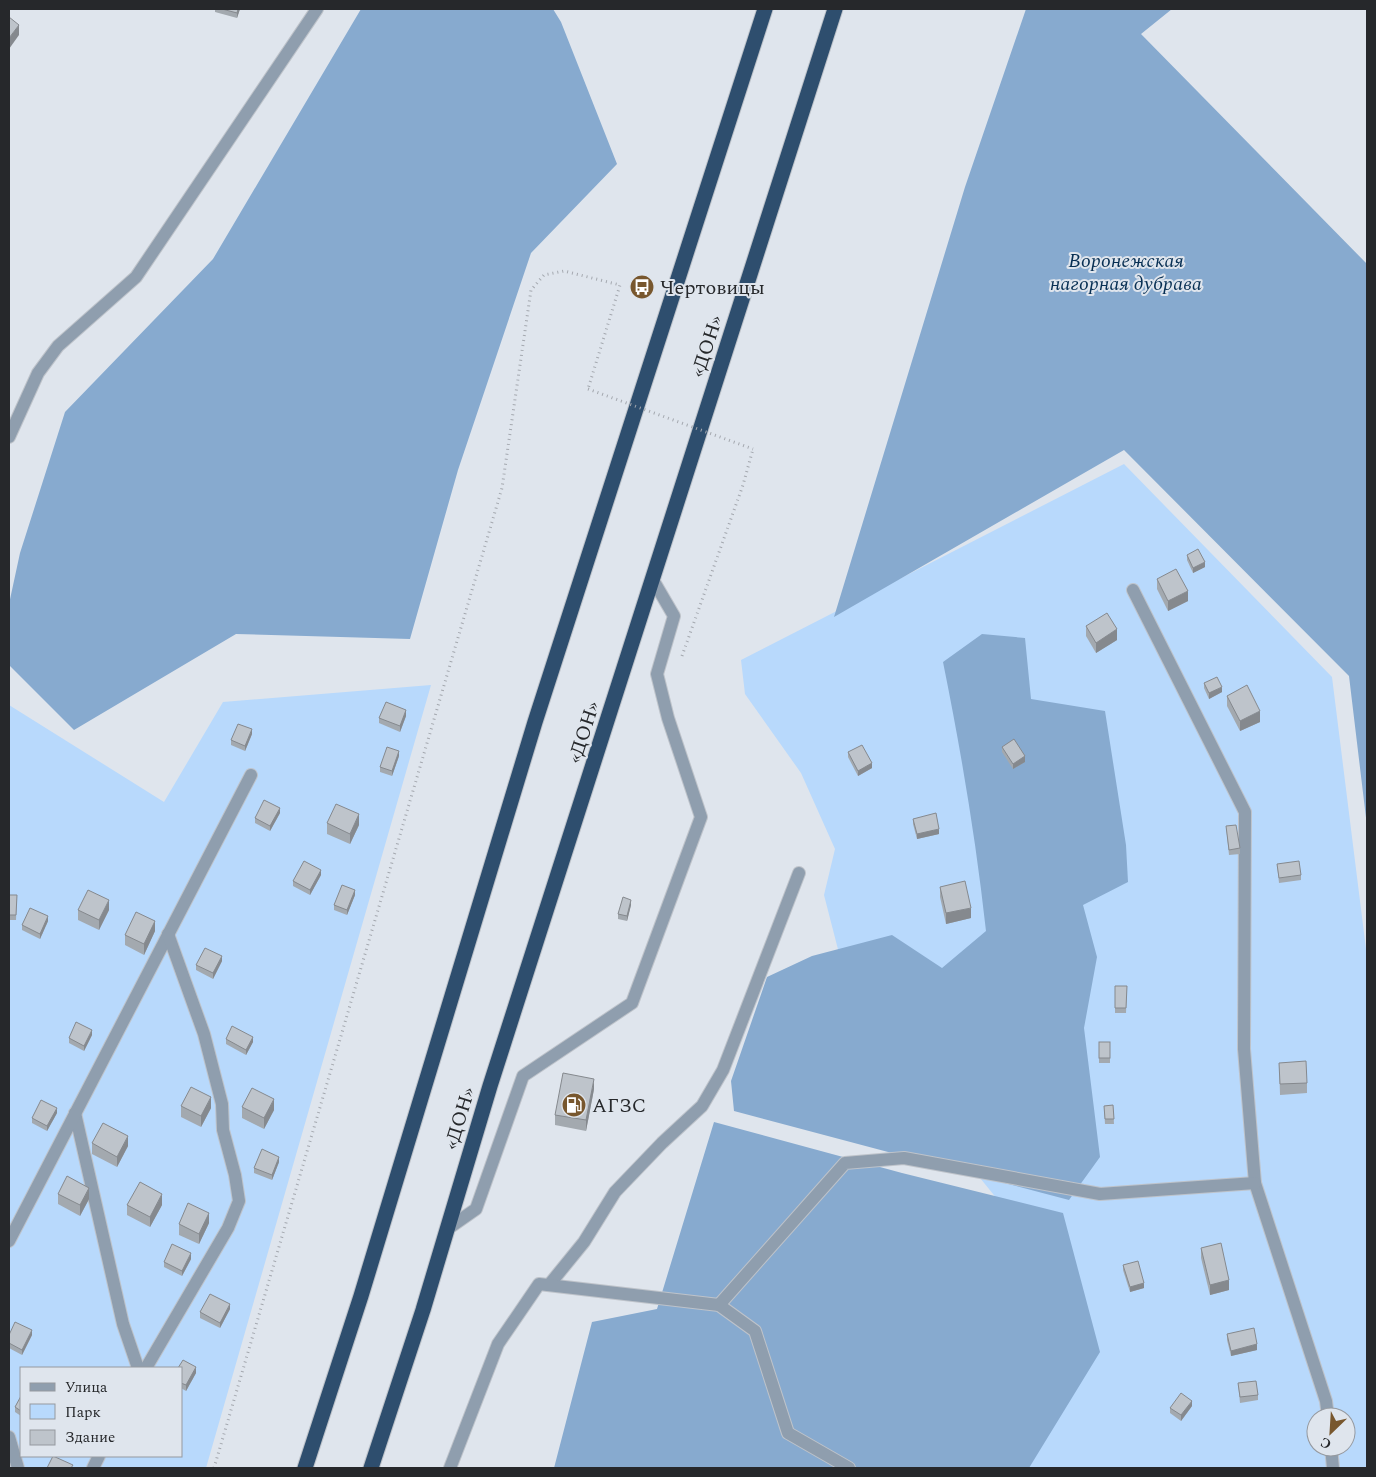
<svg xmlns="http://www.w3.org/2000/svg" width="1376" height="1477" font-family="Spectral,serif">
	<style>
		.green { fill: #b8d9fc; fill-rule: evenodd }
		.forest { fill: #87aacf }
		.lines { fill: none; stroke-linecap: round; stroke-linejoin: round }
		.lane-casing { stroke: #bec3ca; stroke-width: 14 }
		.street-casing { stroke: #bec3ca; stroke-width: 14 }
		.highway-casing { stroke: #bec3ca; stroke-width: 17 }
		.path { stroke: #a4a8af; stroke-width: 3; stroke-dasharray: 1 4; stroke-linecap: butt }
		.lane { stroke: #8f9eae; stroke-width: 12 }
		.street { stroke: #8f9eae; stroke-width: 12 }
		.highway { stroke: #2e4e6e; stroke-width: 15 }
		.path-bridge { stroke: #a4a8af; stroke-width: 3; stroke-dasharray: 1 4; stroke-linecap: butt }
		.wall { fill: #a3a9af }
		.shaded-wall { fill: #85898e }
		.building { fill: #bec4cb; stroke: #85898e }
		.labels { text-anchor: middle; stroke-width: 4; stroke-linejoin: round; paint-order: stroke }
		.park-label { font-size: 20px; font-style: italic; fill: #072f53; stroke: #dfe5ed }
		.poi-label { font-size: 20px; fill: #26282b; stroke: #dfe5ed; text-anchor: start }
		.street-label { font-size: 20px; fill: #26282b; stroke: #dfe5ed }
	</style>
	<rect width="100%" height="100%" fill="#dfe5ed"/>
	<g class="green">
		<path d="M1124,464L1332,677L1367,957V1468H949L1010,1215L858,1027L824,895L835,849L801,773L745,694L741,660ZM1316,1417H1346V1447H1316Z"/>
		<path d="M431,685L206,1468H9V705L164,802L223,702ZM21,1368H181V1456H21Z"/>
	</g>
	<g class="forest">
		<path d="M361,9H553L561,22L617,164L531,253L458,470L410,639L236,634L74,730L9,665V604L20,553L65,412L213,259Z"/>
		<path d="M1026,9H1172L1141,34L1367,264V826L1349,676L1124,450L834,617L965,187Z"/>
		<path d="M982,634L1025,638L1031,699L1105,711L1126,845L1128,882L1083,905L1097,957L1084,1028L1100,1157L1069,1200L734,1111L731,1081L767,977L812,956L892,935L942,968L986,931C976,840 961,751 943,662Z"/>
		<path d="M714,1122L902,1173L1063,1213L1100,1352L1029,1468H554L592,1322L657,1309Z"/>
	</g>
	<g class="lines">
		<defs>
			<g id="lane">
				<path d="M1133,590L1245,812L1244,1049L1255,1183L1326,1401L1328,1417"/>
				<path d="M446,1230L476,1209L523,1076L632,1003L701,817L668,718L657,674L674,616L653,580"/>
				<path d="M549,1285L584,1242L615,1192L662,1143L702,1106L723,1070L799,873"/>
				<path d="M719,1305L845,1163L904,1158L1100,1194L1255,1183"/>
				<path d="M1331,1447L1333,1468"/>
				<path d="M450,1468L498,1344L539,1284L719,1305L755,1331L788,1433L849,1468"/>
			</g>
			<g id="street">
				<path d="M9,437L38,373L58,346L136,277L317,9"/>
				<path d="M75,1113L123,1324L138,1368"/>
				<path d="M9,1241L251,775"/>
				<path d="M146,1368L228,1228L239,1201L235,1175L223,1130L222,1104L204,1034L168,934"/>
				<path d="M9,1437L18,1468"/>
				<path d="M93,1468L99,1456"/>
			</g>
			<g id="highway">
				<path d="M305,1468L361,1296L535,722L765,9"/>
				<path d="M371,1468L423,1310L490,1086L835,9"/>
			</g>
		</defs>
		<use href="#lane" class="lane-casing"/>
		<use href="#street" class="street-casing"/>
		<use href="#highway" class="highway-casing"/>
		<g class="path">
			<path d="M682,656L743,485L753,449"/>
			<path d="M214,1468L502,488L531,290L544,275L564,271L620,285L588,389"/>
		</g>
		<use href="#lane" class="lane"/>
		<use href="#street" class="street"/>
		<use href="#highway" class="highway"/>
		<path class="path-bridge" d="M588,389L753,449"/>
	</g>
	<g class="wall">
		<path d="M215,9H240L237,18L215,12Z"/>
		<path d="M1187,555L1205,567L1193,573L1187,560Z"/>
		<path d="M1157,579L1188,601L1168,611L1157,589Z"/>
		<path d="M1086,626L1117,640L1096,653L1086,636Z"/>
		<path d="M1204,683L1222,692L1209,699L1204,688Z"/>
		<path d="M1227,696L1260,722L1240,731L1227,706Z"/>
		<path d="M406,716L400,732L379,723V718Z"/>
		<path d="M252,734L245,751L231,745V740Z"/>
		<path d="M1002,747L1025,762L1013,769L1002,752Z"/>
		<path d="M848,752L872,768L858,776L848,757Z"/>
		<path d="M399,756L392,776L380,772V767Z"/>
		<path d="M280,813L270,831L255,823V818Z"/>
		<path d="M913,819L939,834L917,839L913,824Z"/>
		<path d="M327,823L359,825L350,844L327,834Z"/>
		<path d="M1226,826L1240,848V854L1229,855Z"/>
		<path d="M1277,864L1301,875V880L1279,883Z"/>
		<path d="M321,875L310,895L293,886V881Z"/>
		<path d="M940,887L971,918L946,924L940,897Z"/>
		<path d="M9,895H17L16,920H9Z"/>
		<path d="M355,895L347,915L334,910V905Z"/>
		<path d="M631,905L627,921L618,919V914Z"/>
		<path d="M78,910H109L99,930L78,920Z"/>
		<path d="M48,921L40,939L22,930V925Z"/>
		<path d="M155,931L144,955L125,945V935Z"/>
		<path d="M222,961L213,979L196,970V965Z"/>
		<path d="M1115,986H1127L1126,1013H1115Z"/>
		<path d="M92,1035L84,1051L69,1043V1038Z"/>
		<path d="M226,1039L253,1042L246,1055L226,1044Z"/>
		<rect x="1099" y="1042" width="11" height="21"/>
		<path d="M1279,1063L1307,1083V1093L1280,1095Z"/>
		<path d="M594,1089L586,1131L555,1125V1115Z"/>
		<path d="M1113,1105L1114,1124H1105L1104,1106Z"/>
		<path d="M181,1106L211,1108L201,1127L181,1117Z"/>
		<path d="M242,1107L274,1110L264,1129L242,1118Z"/>
		<path d="M57,1113L47,1131L32,1123V1118Z"/>
		<path d="M92,1143L128,1146L117,1167L92,1154Z"/>
		<path d="M279,1162L272,1180L254,1173V1168Z"/>
		<path d="M58,1194L89,1199L80,1216L58,1204Z"/>
		<path d="M127,1205H162L150,1227L127,1215Z"/>
		<path d="M209,1223L199,1244L179,1235V1224Z"/>
		<path d="M1201,1248L1229,1290L1210,1295L1201,1258Z"/>
		<path d="M191,1259L182,1276L164,1267V1262Z"/>
		<path d="M1123,1265L1144,1288L1130,1292L1123,1270Z"/>
		<path d="M230,1309L220,1328L200,1318V1312Z"/>
		<path d="M1227,1334L1257,1350L1231,1356L1227,1340Z"/>
		<path d="M9,1335H32L22,1355L9,1348Z"/>
		<path d="M181,1368L196,1373L186,1391L181,1388Z"/>
		<path d="M1238,1383L1258,1395V1400L1240,1403Z"/>
		<path d="M21,1396V1416L15,1412V1407Z"/>
		<path d="M1192,1406L1181,1421L1170,1413V1408Z"/>
	</g>
	<g class="shaded-wall">
		<path d="M238,9H240L237,18V13Z"/>
		<path d="M19,25V35L9,49V38Z"/>
		<path d="M1205,562V567L1193,573V568Z"/>
		<path d="M1188,591V601L1168,611V601Z"/>
		<path d="M1117,629V640L1096,653V643Z"/>
		<path d="M1222,687V692L1209,699V693Z"/>
		<path d="M406,710V716L400,732V726Z"/>
		<path d="M1260,711V722L1240,731V721Z"/>
		<path d="M252,729V734L245,751V746Z"/>
		<path d="M399,751V756L392,776V771Z"/>
		<path d="M1025,756V762L1013,769V764Z"/>
		<path d="M872,763V768L858,776V771Z"/>
		<path d="M280,808V813L270,831V826Z"/>
		<path d="M359,814V825L350,844V834Z"/>
		<path d="M939,829V834L917,839V834Z"/>
		<path d="M321,870V875L310,895V890Z"/>
		<path d="M355,890V895L347,915V910Z"/>
		<path d="M109,900V910L99,930V920Z"/>
		<path d="M631,900V905L627,921V916Z"/>
		<path d="M971,908V918L946,924V913Z"/>
		<path d="M48,916V921L40,939V934Z"/>
		<path d="M155,921V931L144,955V944Z"/>
		<path d="M222,956V961L213,979V973Z"/>
		<path d="M92,1030V1035L84,1051V1046Z"/>
		<path d="M253,1037V1042L246,1055V1050Z"/>
		<path d="M594,1079V1089L586,1131V1120Z"/>
		<path d="M211,1097V1108L201,1127V1116Z"/>
		<path d="M274,1099V1110L264,1129V1118Z"/>
		<path d="M57,1108V1113L47,1131V1126Z"/>
		<path d="M128,1136V1146L117,1167V1157Z"/>
		<path d="M279,1157V1162L272,1180V1175Z"/>
		<path d="M89,1188V1199L80,1216V1205Z"/>
		<path d="M162,1194V1205L150,1227V1217Z"/>
		<path d="M209,1213V1223L199,1244V1234Z"/>
		<path d="M191,1253V1259L182,1276V1271Z"/>
		<path d="M1229,1280V1290L1210,1295V1285Z"/>
		<path d="M1144,1283V1288L1130,1292V1287Z"/>
		<path d="M230,1304V1309L220,1328V1323Z"/>
		<path d="M32,1330V1335L22,1355V1350Z"/>
		<path d="M1257,1344V1350L1231,1356V1351Z"/>
		<path d="M196,1367V1373L186,1391V1385Z"/>
		<path d="M1192,1401V1406L1181,1421V1415Z"/>
	</g>
	<g class="building">
		<path d="M222,9H238L237,13Z"/>
		<path d="M9,17L19,25L9,38Z"/>
		<path d="M1198,549L1205,562L1193,568L1187,555Z"/>
		<path d="M1176,569L1188,591L1168,601L1157,579Z"/>
		<path d="M1107,613L1117,629L1096,643L1086,626Z"/>
		<path d="M1217,677L1222,687L1209,693L1204,683Z"/>
		<path d="M1247,685L1260,711L1240,721L1227,696Z"/>
		<path d="M386,702L406,710L400,726L379,718Z"/>
		<path d="M238,724L252,729L245,746L231,740Z"/>
		<path d="M1014,739L1025,756L1013,764L1002,747Z"/>
		<path d="M862,745L872,763L858,771L848,752Z"/>
		<path d="M387,747L399,751L392,771L380,767Z"/>
		<path d="M264,800L280,808L270,826L255,818Z"/>
		<path d="M336,804L359,814L350,834L327,823Z"/>
		<path d="M936,813L939,829L917,834L913,819Z"/>
		<path d="M1236,825L1240,848L1229,850L1226,826Z"/>
		<path d="M304,861L321,870L310,890L293,881Z"/>
		<path d="M1299,861L1301,875L1279,878L1277,864Z"/>
		<path d="M965,881L971,908L946,913L940,887Z"/>
		<path d="M342,885L355,890L347,910L334,905Z"/>
		<path d="M88,890L109,900L99,920L78,910Z"/>
		<path d="M9,895H17L16,915H9Z"/>
		<path d="M623,897L631,900L627,916L618,914Z"/>
		<path d="M30,908L48,916L40,934L22,925Z"/>
		<path d="M136,912L155,921L144,944L125,935Z"/>
		<path d="M205,948L222,956L213,973L196,965Z"/>
		<path d="M1115,986H1127L1126,1008H1115Z"/>
		<path d="M76,1022L92,1030L84,1046L69,1038Z"/>
		<path d="M232,1026L253,1037L246,1050L226,1039Z"/>
		<rect x="1099" y="1042" width="11" height="16"/>
		<path d="M1306,1061L1307,1083L1280,1084L1279,1063Z"/>
		<path d="M563,1073L594,1079L586,1120L555,1115Z"/>
		<path d="M191,1087L211,1097L201,1116L181,1106Z"/>
		<path d="M252,1088L274,1099L264,1118L242,1107Z"/>
		<path d="M41,1100L57,1108L47,1126L32,1118Z"/>
		<path d="M1113,1105L1114,1119H1105L1104,1106Z"/>
		<path d="M103,1123L128,1136L117,1157L92,1143Z"/>
		<path d="M262,1149L279,1157L272,1175L254,1168Z"/>
		<path d="M67,1176L89,1188L80,1205L58,1194Z"/>
		<path d="M140,1182L162,1194L150,1217L127,1205Z"/>
		<path d="M188,1203L209,1213L199,1234L179,1224Z"/>
		<path d="M1221,1243L1229,1280L1210,1285L1201,1248Z"/>
		<path d="M172,1244L191,1253L182,1271L164,1262Z"/>
		<path d="M1138,1261L1144,1283L1130,1287L1123,1265Z"/>
		<path d="M210,1294L230,1304L220,1323L200,1312Z"/>
		<path d="M15,1322L32,1330L22,1350L9,1343V1335Z"/>
		<path d="M1254,1328L1257,1344L1231,1351L1227,1334Z"/>
		<path d="M183,1360L196,1367L186,1385L181,1383V1368H178Z"/>
		<path d="M1256,1381L1258,1395L1240,1397L1238,1383Z"/>
		<path d="M1181,1393L1192,1401L1181,1415L1170,1408Z"/>
		<path d="M21,1396V1411L15,1407Z"/>
		<path d="M53,1456L73,1465L71,1468H47Z"/>
	</g>
	<defs>
		<symbol id="bus-disc" viewBox="-11 -11 22 22"><circle r="9.5" fill="#78572e" stroke="#dfe5ed"/><path d="M-5-6H5V4H4V6H2V4H-2V6H-4V4H-5ZM-3.5-4V0h7V-4ZM-3.5 1.2v1.5H-2V1.2ZM2 1.2v1.5H3.5V1.2Z" fill="#fff"/></symbol>
		<symbol id="fuel-disc" viewBox="-11 -11 22 22"><circle r="9.5" fill="#78572e" stroke="#dfe5ed"/><path d="M-5.5-6h7V0h2V4h1.3V-2.5L3-4.5l.8-.8L6-3V5H2.5V1h-1V6h-7ZM-4.2-4.7v3.2H.2V-4.7Z" fill="#fff"/></symbol>
	</defs>
	<g fill-rule="evenodd">
		<use href="#bus-disc" x="628" y="273" width="28" height="28"/>
		<use href="#fuel-disc" x="560" y="1091" width="28" height="28"/>
	</g>
	<g class="labels">
		<g class="park-label">
			<text x="1126" y="267">Воронежская<tspan x="1126" dy="23">нагорная дубрава</tspan></text>
		</g>
		<g class="poi-label">
			<text x="660" y="294">Чертовицы</text>
			<text x="592" y="1112">АГЗС</text>
		</g>
		<g class="street-label">
			<text transform="translate(706 346) rotate(-72)" y="7">«ДОН»</text>
			<text transform="translate(583 732) rotate(-72)" y="7">«ДОН»</text>
			<text transform="translate(459 1118) rotate(-73)" y="7">«ДОН»</text>
		</g>
	</g>
	<rect width="1376" height="1477" fill="none" stroke="#26282b" stroke-width="20"/>
	<rect x="20" y="1367" width="162" height="90" fill="#dfe5ed" stroke="#95999f"/>
	<rect x="30" y="1383" width="25" height="8" fill="#8f9eae" stroke="#95999f"/>
	<text x="65" y="1392" font-size="15" fill="#26282b">Улица</text>
	<rect x="30" y="1404" width="25" height="15" fill="#b8d9fc" stroke="#95999f"/>
	<text x="65" y="1417" font-size="15" fill="#26282b">Парк</text>
	<rect x="30" y="1430" width="25" height="15" fill="#bec4cb" stroke="#95999f"/>
	<text x="65" y="1442" font-size="15" fill="#26282b">Здание</text>
	<g transform="translate(1331 1432) rotate(205)"><circle r="24" fill="#dfe5ed" stroke="#95999f"/>
	<path d="M0-4L9 19L0 12L-9 19Z" fill="#78572e"/>
	<text y="-8" font-size="14" font-weight="bold" text-anchor="middle" fill="#26282b">С</text>
	</g>
</svg>
